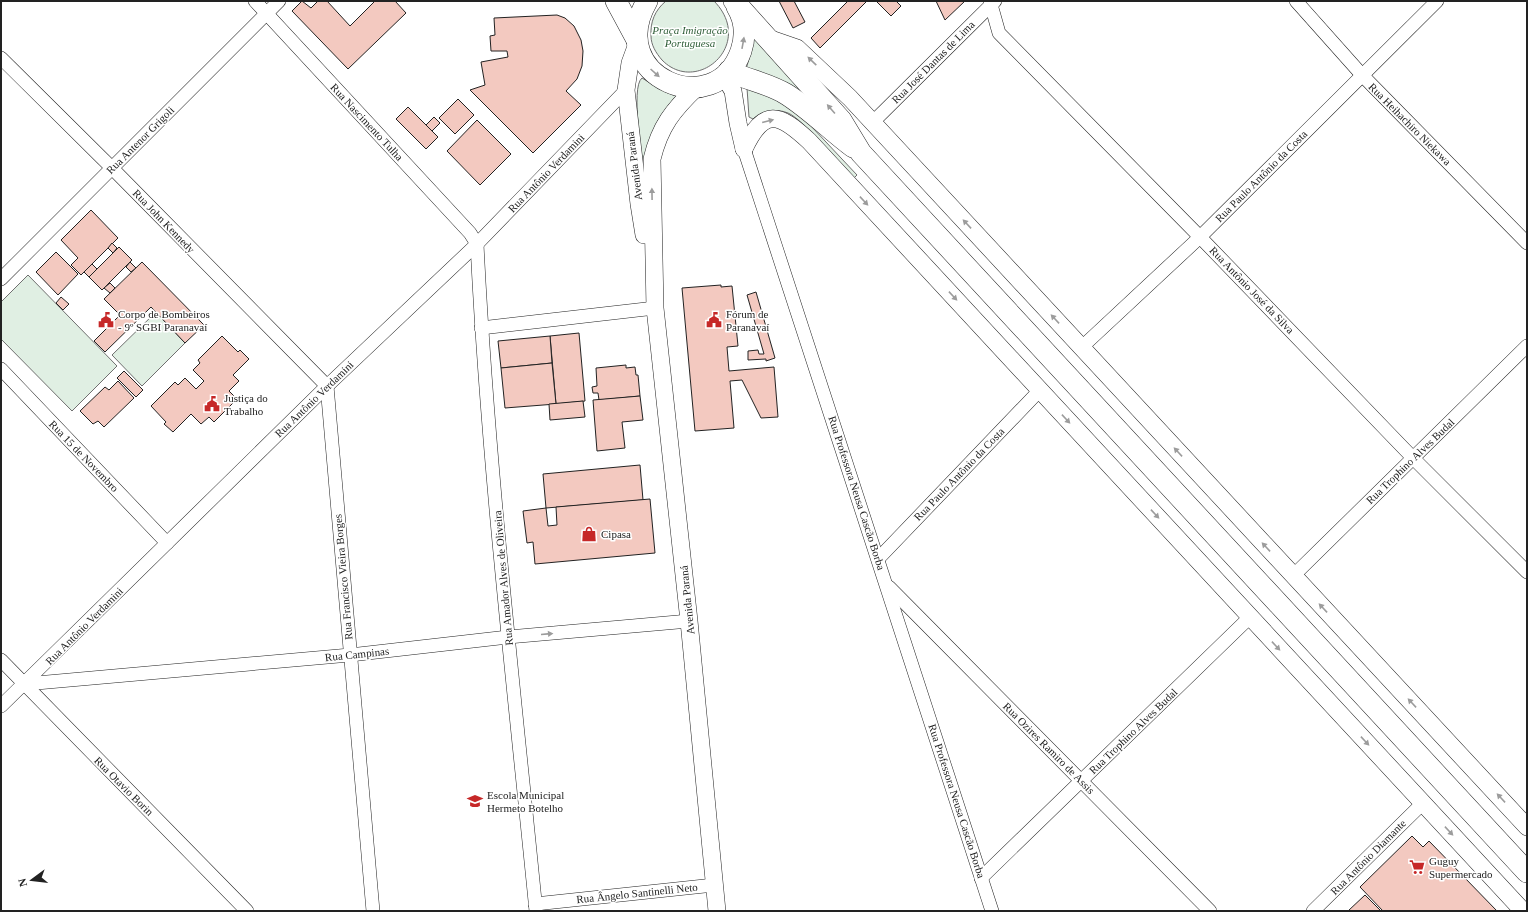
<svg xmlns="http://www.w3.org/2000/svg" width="1528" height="912" font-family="'Times New Roman',serif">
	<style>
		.green { fill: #e0efe3; stroke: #6f6f6f }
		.building { fill: #f3c9c0; stroke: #222 }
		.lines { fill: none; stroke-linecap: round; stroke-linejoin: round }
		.minor-casing { stroke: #222; stroke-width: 14 }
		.tertiary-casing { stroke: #222; stroke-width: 18 }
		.primary-casing { stroke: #222; stroke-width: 22 }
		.minor { stroke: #fff; stroke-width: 13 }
		.tertiary { stroke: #fff; stroke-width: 17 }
		.primary { stroke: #fff; stroke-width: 21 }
		.oneway { fill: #9c9c9c }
		.labels { text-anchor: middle; stroke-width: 3; stroke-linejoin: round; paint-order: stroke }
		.park-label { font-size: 11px; font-style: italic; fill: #2f5e38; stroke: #fff }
		.street-label { font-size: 11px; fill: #222; stroke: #fff }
		.poi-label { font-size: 11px; fill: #222; stroke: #fff; text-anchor: start }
	</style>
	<rect width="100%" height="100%" fill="#fff"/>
	<g class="green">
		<path d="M666,1H714C756,44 697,96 662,60C656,53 651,45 651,36C650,22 655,10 666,1Z"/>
		<path d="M754,37L835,122L746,69L752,49Z"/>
		<path d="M642,78L665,92L676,96C649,128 649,138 645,179C643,163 630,87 642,78Z"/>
		<path d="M747,88L777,95L810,125L857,175L853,179C840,165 803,119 788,113C776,108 763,111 753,119L749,117Z"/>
		<path d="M28,275L117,366L72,411L1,339V302Z"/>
		<path d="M156,312L185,343L142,386L112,355Z"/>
	</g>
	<g class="building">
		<path d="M302,1L311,8L318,1H327L350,26L375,1H395L406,13L348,69L292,11Z"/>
		<path d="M779,1H794L805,22L793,28Z"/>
		<path d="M848,1H867L820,48L811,38Z"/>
		<path d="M876,1H896L901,6L891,16Z"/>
		<path d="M936,1H965L945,20Z"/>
		<path d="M557,15L565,18L574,26L581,40L583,51L582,66L577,79L566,91L581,105L533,153L470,90L485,85L481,62L508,57L507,51H491L490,36L495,35L494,18Z"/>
		<path d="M458,99L474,115L455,134L439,118Z"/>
		<path d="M408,107L438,137L426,149L396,119Z"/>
		<path d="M434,117L440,123L432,131L426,125Z"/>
		<path d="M477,120L511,154L480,185L447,151Z"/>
		<path d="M91,210L118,238L81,275L71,265L78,258L61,240Z"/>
		<path d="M112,243L117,248L113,253L108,248Z"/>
		<path d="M119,247L132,260L102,290L89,277Z"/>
		<path d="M56,252L78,274L58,295L36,272Z"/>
		<path d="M130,262L136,268L131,272L126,267Z"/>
		<path d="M142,262L204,325L185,343L151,307L105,352L94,341L120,315L104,299Z"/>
		<path d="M92,264L97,269L89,277L84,272Z"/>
		<path d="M110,283L115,288L110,293L104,288Z"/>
		<path d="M721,285V287L732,286L738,346L727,347L729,371L774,367L778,417L761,418L742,380L730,381L734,428L695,431L682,288Z"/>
		<path d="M756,292L775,358L766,361V359L748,360V351L758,350L759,354H764L747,295Z"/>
		<path d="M61,297L69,304L63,310L56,303Z"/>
		<path d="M579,333L585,401L556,404L550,336Z"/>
		<path d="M222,336L238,352L240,350L249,359L233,375L239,381L229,391L237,399L214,422L209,417L201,424L191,414L173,432L164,424L166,422L151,406L175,382L178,385L185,378L196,389L204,381L193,370L200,363L198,360Z"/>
		<path d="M550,336L552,363L501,368L498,341Z"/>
		<path d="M552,363L556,404L505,408L501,368Z"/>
		<path d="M626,365V368L635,367L636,375H638L640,396L599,400L598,393H593L592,387L597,386L596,368Z"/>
		<path d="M124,371L143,390L136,397L117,378Z"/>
		<path d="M118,381L134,398L104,427L98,421L93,424L80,411L105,387L109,390Z"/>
		<path d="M640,396L643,420L622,422L625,448L597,451L593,400Z"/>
		<path d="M583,401L585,417L550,420L549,404Z"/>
		<path d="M640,465L643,500L546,508L543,474Z"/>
		<path d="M650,499L655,553L535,564L533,542L527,543L523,511L546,508L548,526L557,525L556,507Z"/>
		<path d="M1412,836L1423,847L1429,841L1497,911H1383L1360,887Z"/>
		<path d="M1365,895L1381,911H1348Z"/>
	</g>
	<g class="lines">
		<defs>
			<g id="minor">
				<path d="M255,1L470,233L477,244C488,467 514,689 536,911"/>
				<path d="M990,1L999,33L1200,237L1413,458L1527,572"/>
				<path d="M1296,1L1362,75L1527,243"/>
				<path d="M1,58L112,168L327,386L373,911"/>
				<path d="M872,123L995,1"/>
				<path d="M744,149L992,911"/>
				<path d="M1,279L279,1"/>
				<path d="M481,328L655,308"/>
				<path d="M1082,347L1200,237L1437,1"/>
				<path d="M1,369L167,543"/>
				<path d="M878,559L1040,390"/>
				<path d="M1293,576L1527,346"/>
				<path d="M889,587L1210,911"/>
				<path d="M1,660L247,911"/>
				<path d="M25,684L350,655L508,637L689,621"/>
				<path d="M1,706L327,386L477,244L626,90"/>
				<path d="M981,878L1250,617"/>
				<path d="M535,904L714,885"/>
				<path d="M1313,911L1423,803"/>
			</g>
			<g id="tertiary">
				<path d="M768,38L797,48L850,98L1527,827"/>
				<path d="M637,44L630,63L626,90L639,204L644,235"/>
				<path d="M724,76L733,91L738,123L744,149"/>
				<path d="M697,87C673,110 660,126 652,159L655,308L689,621L717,911"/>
				<path d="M744,149C764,107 779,113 809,141L1523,911"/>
			</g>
			<g id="primary">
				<path d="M616,1L637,40"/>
				<path d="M647,1C603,78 716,123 741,51C746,36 745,20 737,7"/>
				<path d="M734,1L841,120L861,153L1527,872"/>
				<path d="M729,71C747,80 768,83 786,94C810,109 830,130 853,147"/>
			</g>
		</defs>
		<use href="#minor" class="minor-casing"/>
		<use href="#tertiary" class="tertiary-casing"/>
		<use href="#primary" class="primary-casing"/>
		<use href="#minor" class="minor"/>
		<use href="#tertiary" class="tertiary"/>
		<use href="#primary" class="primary"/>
	</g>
	<defs><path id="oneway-solid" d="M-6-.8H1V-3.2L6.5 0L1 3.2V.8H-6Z"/></defs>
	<g class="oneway">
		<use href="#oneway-solid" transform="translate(743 43) rotate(-80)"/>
		<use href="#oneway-solid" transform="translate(812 61) rotate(-136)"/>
		<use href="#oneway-solid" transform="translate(655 73) rotate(42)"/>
		<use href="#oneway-solid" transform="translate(831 109) rotate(-131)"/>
		<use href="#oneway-solid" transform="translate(768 121) rotate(-14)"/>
		<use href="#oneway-solid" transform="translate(652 194) rotate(-91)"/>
		<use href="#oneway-solid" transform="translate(864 201) rotate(47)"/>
		<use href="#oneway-solid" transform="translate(967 224) rotate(-133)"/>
		<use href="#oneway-solid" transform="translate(953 296) rotate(47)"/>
		<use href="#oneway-solid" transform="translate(1055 319) rotate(-133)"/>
		<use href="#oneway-solid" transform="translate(1066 419) rotate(47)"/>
		<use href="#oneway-solid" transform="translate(1178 452) rotate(-133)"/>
		<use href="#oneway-solid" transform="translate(1155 514) rotate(47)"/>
		<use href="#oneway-solid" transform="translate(1266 547) rotate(-133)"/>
		<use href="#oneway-solid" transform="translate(1323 608) rotate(-133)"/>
		<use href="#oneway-solid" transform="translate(547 634) rotate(-5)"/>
		<use href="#oneway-solid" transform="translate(1276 646) rotate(47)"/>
		<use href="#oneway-solid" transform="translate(1412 703) rotate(-133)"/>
		<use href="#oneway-solid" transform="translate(1365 741) rotate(47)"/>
		<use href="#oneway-solid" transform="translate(1501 798) rotate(-133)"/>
		<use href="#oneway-solid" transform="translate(1449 831) rotate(47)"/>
	</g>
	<defs>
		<symbol id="civic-bare" viewBox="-9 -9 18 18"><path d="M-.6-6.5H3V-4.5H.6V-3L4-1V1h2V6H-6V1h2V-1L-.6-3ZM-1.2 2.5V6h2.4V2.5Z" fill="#c62828" stroke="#fff" stroke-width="2.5" paint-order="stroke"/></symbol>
		<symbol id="shop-bare" viewBox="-9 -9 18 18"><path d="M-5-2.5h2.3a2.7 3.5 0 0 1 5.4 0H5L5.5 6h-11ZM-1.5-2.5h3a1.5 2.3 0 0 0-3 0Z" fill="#c62828" stroke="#fff" stroke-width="2.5" paint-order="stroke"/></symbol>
		<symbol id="school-bare" viewBox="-9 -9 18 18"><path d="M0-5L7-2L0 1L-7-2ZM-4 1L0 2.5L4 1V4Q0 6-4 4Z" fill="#c62828" stroke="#fff" stroke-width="2.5" paint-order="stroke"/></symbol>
		<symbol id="supermarket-bare" viewBox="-9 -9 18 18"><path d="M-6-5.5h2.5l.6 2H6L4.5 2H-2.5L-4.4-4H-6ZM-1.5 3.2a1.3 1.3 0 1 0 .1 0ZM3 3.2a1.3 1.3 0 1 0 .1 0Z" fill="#c62828" stroke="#fff" stroke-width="2.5" paint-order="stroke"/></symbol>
	</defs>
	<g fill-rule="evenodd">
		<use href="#civic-bare" x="95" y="309" width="22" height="22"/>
		<use href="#civic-bare" x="703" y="309" width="22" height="22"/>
		<use href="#civic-bare" x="201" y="393" width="22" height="22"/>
		<use href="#shop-bare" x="578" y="523" width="22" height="22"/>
		<use href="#school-bare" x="464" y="790" width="22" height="22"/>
		<use href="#supermarket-bare" x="1406" y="856" width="22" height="22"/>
	</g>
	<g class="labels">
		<g class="park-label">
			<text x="690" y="34">Praça Imigração<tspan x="690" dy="13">Portuguesa</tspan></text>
		</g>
		<g class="street-label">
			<text transform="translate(933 62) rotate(-45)" y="4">Rua José Dantas de Lima</text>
			<text transform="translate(367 122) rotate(47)" y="4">Rua Nascimento Tulha</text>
			<text transform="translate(1410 124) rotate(45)" y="4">Rua Heihachiro Niekawa</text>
			<text transform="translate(140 140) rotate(-45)" y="4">Rua Antenor Grigoli</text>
			<text transform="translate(634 166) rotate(-97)" y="4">Avenida Paraná</text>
			<text transform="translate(546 173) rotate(-46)" y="4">Rua Antônio Verdamini</text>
			<text transform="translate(1261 176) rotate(-45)" y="4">Rua Paulo Antônio da Costa</text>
			<text transform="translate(164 221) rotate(46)" y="4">Rua John Kennedy</text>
			<text transform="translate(1252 290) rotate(46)" y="4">Rua Antônio José da Silva</text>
			<text transform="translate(314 399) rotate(-44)" y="4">Rua Antônio Verdamini</text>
			<text transform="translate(84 456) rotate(46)" y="4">Rua 15 de Novembro</text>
			<text transform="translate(1410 461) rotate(-44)" y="4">Rua Trophino Alves Budal</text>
			<text transform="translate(959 474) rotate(-46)" y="4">Rua Paulo Antônio da Costa</text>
			<text transform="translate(857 493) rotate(72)" y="4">Rua Professora Neusa Cascão Borba</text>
			<text transform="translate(343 577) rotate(-95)" y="4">Rua Francisco Vieira Borges</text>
			<text transform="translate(503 578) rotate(-95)" y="4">Rua Amador Alves de Oliveira</text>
			<text transform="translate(687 600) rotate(-96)" y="4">Avenida Paraná</text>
			<text transform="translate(84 626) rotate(-45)" y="4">Rua Antônio Verdamini</text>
			<text transform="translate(357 654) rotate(-6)" y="4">Rua Campinas</text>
			<text transform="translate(1133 731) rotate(-44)" y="4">Rua Trophino Alves Budal</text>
			<text transform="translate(1049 748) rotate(45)" y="4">Rua Ozires Ramiro de Assis</text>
			<text transform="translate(124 786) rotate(45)" y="4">Rua Otavio Borin</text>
			<text transform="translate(957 801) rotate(72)" y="4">Rua Professora Neusa Cascão Borba</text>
			<text transform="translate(1368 857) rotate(-45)" y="4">Rua Antônio Diamante</text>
			<text transform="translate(637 893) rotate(-6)" y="4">Rua Ângelo Santinelli Neto</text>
		</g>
		<g class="poi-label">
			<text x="118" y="318">Corpo de Bombeiros<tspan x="118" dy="13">- 9º SGBI Paranavaí</tspan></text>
			<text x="726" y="318">Fórum de<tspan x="726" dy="13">Paranavaí</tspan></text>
			<text x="224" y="402">Justiça do<tspan x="224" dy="13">Trabalho</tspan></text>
			<text x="601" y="538">Cipasa</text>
			<text x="487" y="799">Escola Municipal<tspan x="487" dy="13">Hermeto Botelho</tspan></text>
			<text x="1429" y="865">Guguy<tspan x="1429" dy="13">Supermercado</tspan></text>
		</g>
	</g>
	<rect width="1528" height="912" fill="none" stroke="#222222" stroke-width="4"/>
	<g transform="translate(32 880) rotate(255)" stroke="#ffffff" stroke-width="3" paint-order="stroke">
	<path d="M0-3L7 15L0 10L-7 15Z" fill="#222222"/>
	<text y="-6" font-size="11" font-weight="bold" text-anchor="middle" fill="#222222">N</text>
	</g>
</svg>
